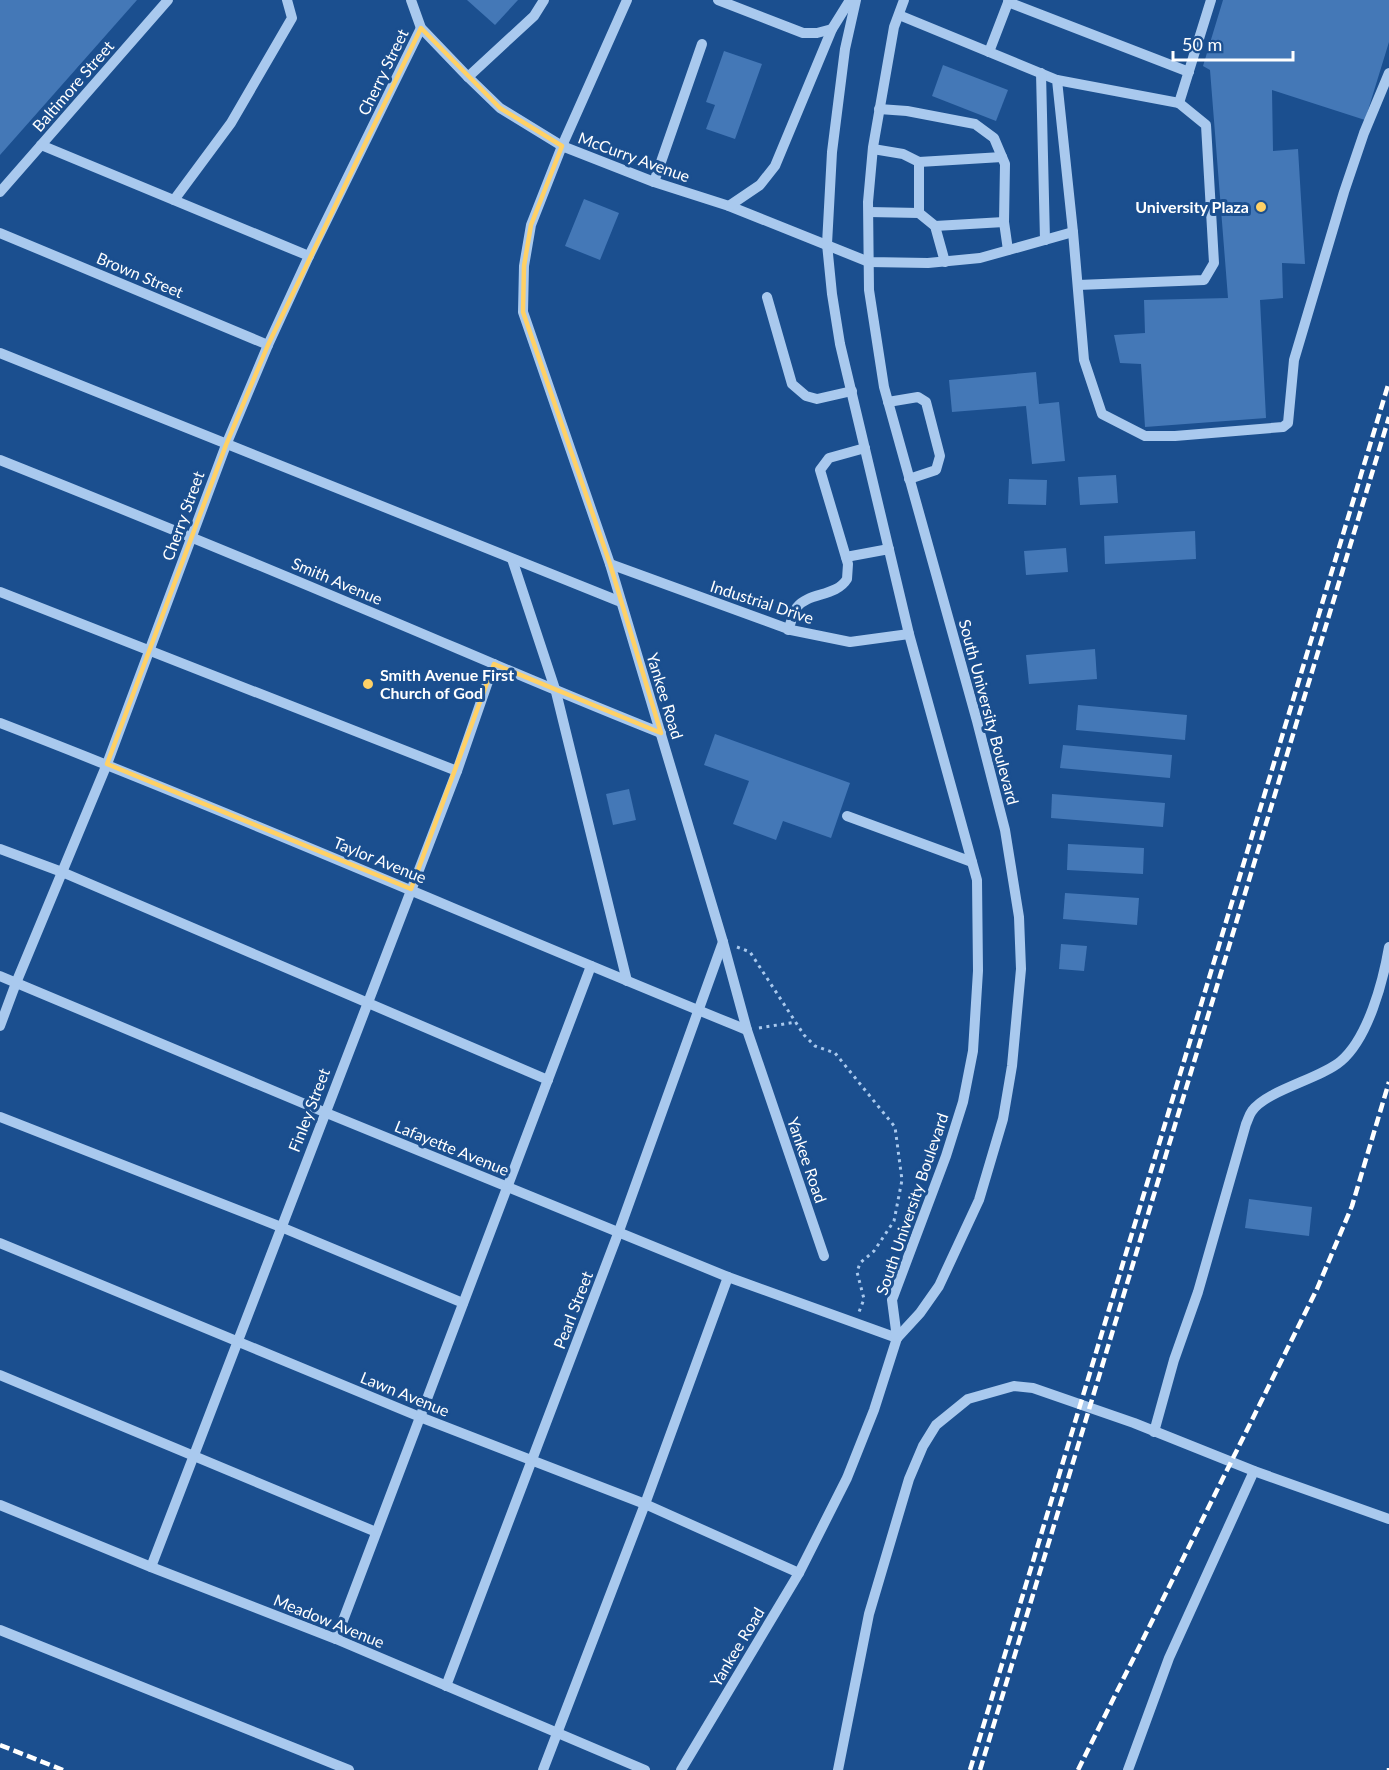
<svg xmlns="http://www.w3.org/2000/svg" width="1389" height="1770" font-family="Lato,sans-serif">
	<style>
		.building { fill: #4478b7 }
		.lines { fill: none; stroke-linecap: round; stroke-linejoin: round }
		.path { stroke: #a9c9ee; stroke-width: 3; stroke-dasharray: 3 4.5; stroke-linecap: butt }
		.minor { stroke: #a9c9ee; stroke-width: 10 }
		.rail { stroke: #fff; stroke-width: 4.5; stroke-dasharray: 10 4.5; stroke-linecap: butt }
		.marked { fill: none; stroke: #ffd166; stroke-width: 4.5; stroke-linejoin: round }
		.poi-dot { fill: #ffd166; stroke: #1b4f8f; stroke-width: 2 }
		.labels { text-anchor: middle; stroke-width: 6; stroke-linejoin: round; paint-order: stroke }
		.street-label { font-size: 16px; fill: #fff; stroke: #1b4f8f }
		.poi-label { font-size: 16px; font-weight: bold; fill: #fff; stroke: #1b4f8f; text-anchor: end }
	</style>
	<rect width="100%" height="100%" fill="#1b4f8f"/>
	<g class="building">
		<path d="M0,0H137L0,155Z"/>
		<path d="M467,0H518L495,25Z"/>
		<path d="M1223,0H1389V42L1365,120L1272,90L1273,151L1298,149L1305,264L1282,263L1283,298L1260,300L1266,418L1145,427L1141,364L1120,363L1114,335L1145,333L1144,300L1228,298L1210,70L1203,66Z"/>
		<path d="M724,51L762,64L735,139L706,129L715,105L706,102Z"/>
		<path d="M943,65L1008,90L996,121L932,96Z"/>
		<path d="M584,199L619,213L600,260L565,246Z"/>
		<path d="M1036,372L1039,404L1059,402L1065,461L1032,464L1026,406L952,412L949,380Z"/>
		<path d="M1116,475L1118,503L1080,505L1078,477Z"/>
		<path d="M1009,479L1047,480L1046,505L1008,504Z"/>
		<path d="M1195,531L1196,559L1105,564L1104,536Z"/>
		<path d="M1066,548L1068,572L1026,575L1024,551Z"/>
		<path d="M1095,649L1097,679L1029,684L1026,655Z"/>
		<path d="M1078,705L1187,715L1185,740L1076,730Z"/>
		<path d="M715,734L850,783L831,838L783,821L776,840L733,824L749,781L704,765Z"/>
		<path d="M1063,745L1172,755L1170,778L1060,768Z"/>
		<path d="M629,789L636,820L613,825L606,794Z"/>
		<path d="M1052,794L1165,803L1163,827L1051,818Z"/>
		<path d="M1068,844L1144,848L1143,874L1067,870Z"/>
		<path d="M1065,893L1139,898L1137,925L1063,919Z"/>
		<path d="M1061,944L1087,946L1084,971L1059,969Z"/>
		<path d="M1249,1199L1312,1207L1309,1236L1245,1228Z"/>
	</g>
	<g class="lines">
		<g class="path">
			<path d="M737,947L750,952L804,1035L815,1046L835,1053L895,1127L902,1180L894,1221L874,1251L860,1263L857,1272L864,1299L859,1312"/>
			<path d="M759,1028L796,1022"/>
		</g>
		<g class="minor">
			<path d="M411,0L421,28L468,77L500,108L562,146L654,182L729,206L869,262L928,263L980,258L1073,232"/>
			<path d="M627,0L562,146L531,225L524,266L523,312L610,564L723,942L747,1030L824,1256"/>
			<path d="M718,0L803,33H817L832,29"/>
			<path d="M1008,2L1189,72"/>
			<path d="M899,15L1057,80L1073,232L1084,360L1102,414L1145,436H1175L1283,427L1288,423L1294,360L1344,192L1364,133L1389,73"/>
			<path d="M989,52L1009,0"/>
			<path d="M1041,73L1045,240"/>
			<path d="M468,77L534,16L544,0"/>
			<path d="M1057,80L1179,103L1211,0"/>
			<path d="M879,109L907,111L975,124L994,138L1005,164L1004,222L1008,250"/>
			<path d="M41,145L309,256"/>
			<path d="M873,149L903,154L919,162V213"/>
			<path d="M919,162L1002,157"/>
			<path d="M654,182L702,44"/>
			<path d="M0,192L168,0"/>
			<path d="M174,200L231,123L292,18L287,0"/>
			<path d="M729,206L760,185L775,166L832,29L850,0"/>
			<path d="M869,212L919,213L935,226L945,262"/>
			<path d="M935,226L1004,222"/>
			<path d="M0,233L268,345"/>
			<path d="M1078,285L1204,280L1214,263L1206,125L1179,103"/>
			<path d="M767,297L792,384L806,396L817,399L852,391"/>
			<path d="M0,353L621,602"/>
			<path d="M888,402L918,397L926,402L940,456L936,470L909,479"/>
			<path d="M0,460C123,509 245,559 366,610C464,651 562,694 661,733"/>
			<path d="M846,557L889,549"/>
			<path d="M512,559L556,692L627,981"/>
			<path d="M610,564L791,630L850,642L909,634"/>
			<path d="M0,592L457,771"/>
			<path d="M788,630C791,623 793,613 797,607C809,592 836,597 847,579L848,564L820,470L829,458L865,448"/>
			<path d="M0,723C251,820 498,929 747,1030"/>
			<path d="M847,816L972,862"/>
			<path d="M0,849L62,872L548,1080"/>
			<path d="M0,976L324,1112L728,1277L897,1338"/>
			<path d="M0,1026L16,983L107,764L226,445L268,345L309,256L421,28"/>
			<path d="M0,1117L281,1227L463,1303"/>
			<path d="M0,1243L420,1417L645,1504L799,1573"/>
			<path d="M897,1338L920,1313L939,1286L979,1200L1003,1119L1012,1066L1021,969L1019,917L1005,830L977,721L884,387L869,290L868,202L873,147L894,27L904,0"/>
			<path d="M0,1375L376,1532"/>
			<path d="M1154,1432L1174,1360L1198,1292L1246,1124C1248,1120 1249,1115 1252,1111C1267,1090 1320,1079 1341,1061C1368,1038 1383,982 1389,947"/>
			<path d="M0,1505L151,1567L336,1639L645,1770"/>
			<path d="M151,1567L457,771L494,664"/>
			<path d="M0,1630L349,1770"/>
			<path d="M336,1639L591,966"/>
			<path d="M446,1686L619,1231L723,942"/>
			<path d="M543,1770L645,1504L728,1277"/>
			<path d="M681,1770L799,1573L847,1478L874,1410L897,1338L892,1300L946,1156L963,1102L973,1051L978,971L977,880L909,634L840,344L832,294L827,244L832,152L845,49L856,0"/>
			<path d="M838,1770L869,1614L909,1479L923,1446L936,1425L968,1399L1014,1386L1033,1388L1134,1423L1254,1471L1389,1519"/>
			<path d="M1128,1770L1169,1658L1254,1471"/>
		</g>
		<g class="rail">
			<path d="M0,1745L63,1770"/>
			<path d="M970,1770L1389,382"/>
			<path d="M980,1770L1389,417"/>
			<path d="M1078,1770L1317,1289L1352,1206L1389,1082"/>
			<path d="M1389,1770V1768"/>
		</g>
	</g>
	<path class="marked" d="M421,28L500,108L562,146L531,225L524,266L523,312L610,564L661,733L494,664L411,889L107,764L226,445L268,345Z"/>
	<g class="poi-dot">
		<circle cx="1261" cy="207" r="6"/>
		<circle cx="368" cy="684" r="6"/>
	</g>
	<g class="labels">
		<g class="street-label">
			<text transform="translate(383 72) rotate(-64)" y="6">Cherry Street</text>
			<text transform="translate(73 86) rotate(-49)" y="6">Baltimore Street</text>
			<text transform="translate(634 157) rotate(20)" y="6">McCurry Avenue</text>
			<text transform="translate(140 275) rotate(23)" y="6">Brown Street</text>
			<text transform="translate(183 516) rotate(-70)" y="6">Cherry Street</text>
			<text transform="translate(337 581) rotate(23)" y="6">Smith Avenue</text>
			<text transform="translate(762 602) rotate(18)" y="6">Industrial Drive</text>
			<text transform="translate(665 696) rotate(73)" y="6">Yankee Road</text>
			<text transform="translate(989 712) rotate(75)" y="6">South University Boulevard</text>
			<text transform="translate(380 860) rotate(22)" y="6">Taylor Avenue</text>
			<text transform="translate(309 1110) rotate(-69)" y="6">Finley Street</text>
			<text transform="translate(452 1148) rotate(22)" y="6">Lafayette Avenue</text>
			<text transform="translate(807 1160) rotate(71)" y="6">Yankee Road</text>
			<text transform="translate(912 1204) rotate(-71)" y="6">South University Boulevard</text>
			<text transform="translate(573 1310) rotate(-69)" y="6">Pearl Street</text>
			<text transform="translate(405 1394) rotate(22)" y="6">Lawn Avenue</text>
			<text transform="translate(329 1621) rotate(22)" y="6">Meadow Avenue</text>
			<text transform="translate(737 1647) rotate(-59)" y="6">Yankee Road</text>
		</g>
		<g class="poi-label">
			<text x="1249" y="213">University Plaza</text>
			<text x="380" y="681" text-anchor="start">Smith Avenue First<tspan x="380" dy="18">Church of God</tspan></text>
		</g>
	</g>
	<path d="M1173 51v9h120v-9" fill="none" stroke="#ffffff" stroke-width="3"/>
	<text x="1182" y="51" font-size="18" fill="#ffffff" stroke="#1b4f8f" stroke-width="4.5" paint-order="stroke">50 m</text>
</svg>
